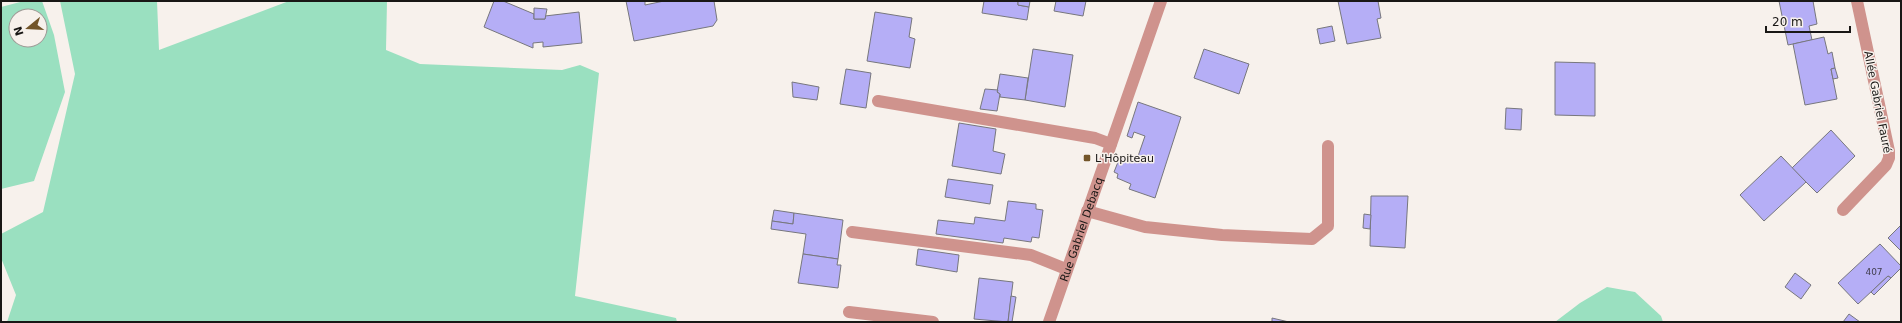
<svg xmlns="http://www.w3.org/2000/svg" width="1902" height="323" font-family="'DejaVu Sans',sans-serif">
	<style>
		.green { fill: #9ae0c0; fill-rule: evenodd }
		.building { fill: #b5aef6; stroke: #77777d }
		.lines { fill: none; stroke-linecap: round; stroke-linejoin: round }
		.lane { stroke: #cf938d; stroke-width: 12 }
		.street { stroke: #cf938d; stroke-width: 12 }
		.poi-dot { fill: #735529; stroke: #f7f1ec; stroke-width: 1.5 }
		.labels { text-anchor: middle; stroke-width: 3; stroke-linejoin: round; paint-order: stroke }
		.number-label { font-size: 9px; fill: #403d4d }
		.street-label { font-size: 11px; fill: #191715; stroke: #f7f1ec }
		.poi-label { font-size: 11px; fill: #191715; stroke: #f7f1ec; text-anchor: start }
	</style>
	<rect width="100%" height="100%" fill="#f7f1ec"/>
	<g class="green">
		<path d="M24,1H42L54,35L65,92L34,181L1,189V7ZM16,16H40V40H16Z"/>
		<path d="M60,1H157L159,50L289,1H387L386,50L420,64L562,70L580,65L599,73L575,296L676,318L677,322H7L16,295L1,258V234L43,212L75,74Z"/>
		<path d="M1607,287L1635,292L1661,316L1663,322H1555L1580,303Z"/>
	</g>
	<g class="building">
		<path d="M494,1H503L534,14V19H545V16L579,12L582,43L543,47V42L533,43V48L484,27Z"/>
		<path d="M626,1H645V5L664,1H714L717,20L713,26L634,41Z"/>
		<path d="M984,1H1018V5L1029,7L1027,20L982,13Z"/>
		<path d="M1018,1H1030L1029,7L1018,5Z"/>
		<path d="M1056,1H1086L1083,16L1054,11Z"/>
		<path d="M1338,1H1378L1381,18L1377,19L1381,38L1347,44Z"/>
		<path d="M1779,1H1813L1817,24L1809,26L1812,40L1788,45Z"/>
		<path d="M534,8L547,9L545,19H534Z"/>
		<path d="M875,12L912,18L909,37L915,39L910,68L867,61Z"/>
		<path d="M1332,26L1335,41L1320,44L1317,29Z"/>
		<path d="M1824,37L1828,54L1832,52L1835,68L1831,69L1837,99L1805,105L1793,44Z"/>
		<path d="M1033,49L1073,55L1065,107L1025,100Z"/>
		<path d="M1204,49L1249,64L1239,94L1194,78Z"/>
		<path d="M1555,62L1595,63V116L1555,115Z"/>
		<path d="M1835,68L1838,78L1833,79L1831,69Z"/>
		<path d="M846,69L871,73L866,108L840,104Z"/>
		<path d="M1000,74L1028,78L1025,100L1000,97V94L997,92Z"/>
		<path d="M792,82L819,87L817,100L793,97Z"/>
		<path d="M985,89L998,90L997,92L1000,94L997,111L980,109Z"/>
		<path d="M1138,102L1181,117L1155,198L1129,189L1131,184L1117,178L1118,174L1114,172L1120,157L1136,162L1145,136L1134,132L1132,138L1127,136Z"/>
		<path d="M1506,108L1522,109L1521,130L1505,129Z"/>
		<path d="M959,123L996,129L993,151L1005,154L1001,174L952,166Z"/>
		<path d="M1831,130L1855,156L1817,193L1792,168Z"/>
		<path d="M1781,156L1806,182L1764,221L1740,195Z"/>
		<path d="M948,179L993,185L990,204L945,197Z"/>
		<path d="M1371,196H1408L1405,248L1370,246Z"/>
		<path d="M1008,201L1036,204V209L1043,210L1039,238L1032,237L1031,242L1004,238L1003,243L936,234L938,220L974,224L975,217L1005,221Z"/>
		<path d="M774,210L794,213L793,224L772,221Z"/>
		<path d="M794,213L843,220L838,259L803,254L806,234L771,229L772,221L793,224Z"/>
		<path d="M1364,214L1371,215L1370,229L1363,228Z"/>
		<path d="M1901,225V251L1888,238Z"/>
		<path d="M1880,244L1901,266V268L1891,278L1888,276L1858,304L1838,283Z"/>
		<path d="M918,249L959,255L957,272L916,265Z"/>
		<path d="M803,254L838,259L837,265H841L838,288L798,283Z"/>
		<path d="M1795,273L1811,285L1801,299L1785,287Z"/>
		<path d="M1888,276L1891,278L1874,295L1871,292Z"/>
		<path d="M979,278L1013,282L1008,322L974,319Z"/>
		<path d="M1011,296L1016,297L1012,322H1008Z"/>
		<path d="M1849,314L1860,322H1843Z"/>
		<path d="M1272,318L1289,322H1272Z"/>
	</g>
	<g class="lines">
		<g class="lane">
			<path d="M878,101L1095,138L1111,144"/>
			<path d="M1087,211L1145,227L1222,235L1312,239L1328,226V146"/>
			<path d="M852,232L1031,255L1066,269"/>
			<path d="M849,312L933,322"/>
		</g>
		<g class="street">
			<path d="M1843,210L1886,165L1889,158V151L1857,1"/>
			<path id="s1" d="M1049,322L1161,1"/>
		</g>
	</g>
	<rect class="poi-dot" x="1083" y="154" width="8" height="8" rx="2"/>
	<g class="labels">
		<g class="number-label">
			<text x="1874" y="275">407</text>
		</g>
		<g class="street-label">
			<text transform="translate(1878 102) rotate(79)" y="4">Allée Gabriel Fauré</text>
			<text dy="4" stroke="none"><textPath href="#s1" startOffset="98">Rue Gabriel Debacq</textPath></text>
		</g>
		<g class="poi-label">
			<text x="1095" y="162">L'Hôpiteau</text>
		</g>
	</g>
	<rect width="1902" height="323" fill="none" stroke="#191715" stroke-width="4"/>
	<g transform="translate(28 28) rotate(252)"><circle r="19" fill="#f7f1ec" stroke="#9e9a96"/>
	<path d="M0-3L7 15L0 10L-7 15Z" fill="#735529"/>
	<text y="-6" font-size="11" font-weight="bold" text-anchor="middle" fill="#191715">N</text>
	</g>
	<path d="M1766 26v6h84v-6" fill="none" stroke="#191715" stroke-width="2"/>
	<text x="1772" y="26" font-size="12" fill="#191715" stroke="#f7f1ec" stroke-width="3" paint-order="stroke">20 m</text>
</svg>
